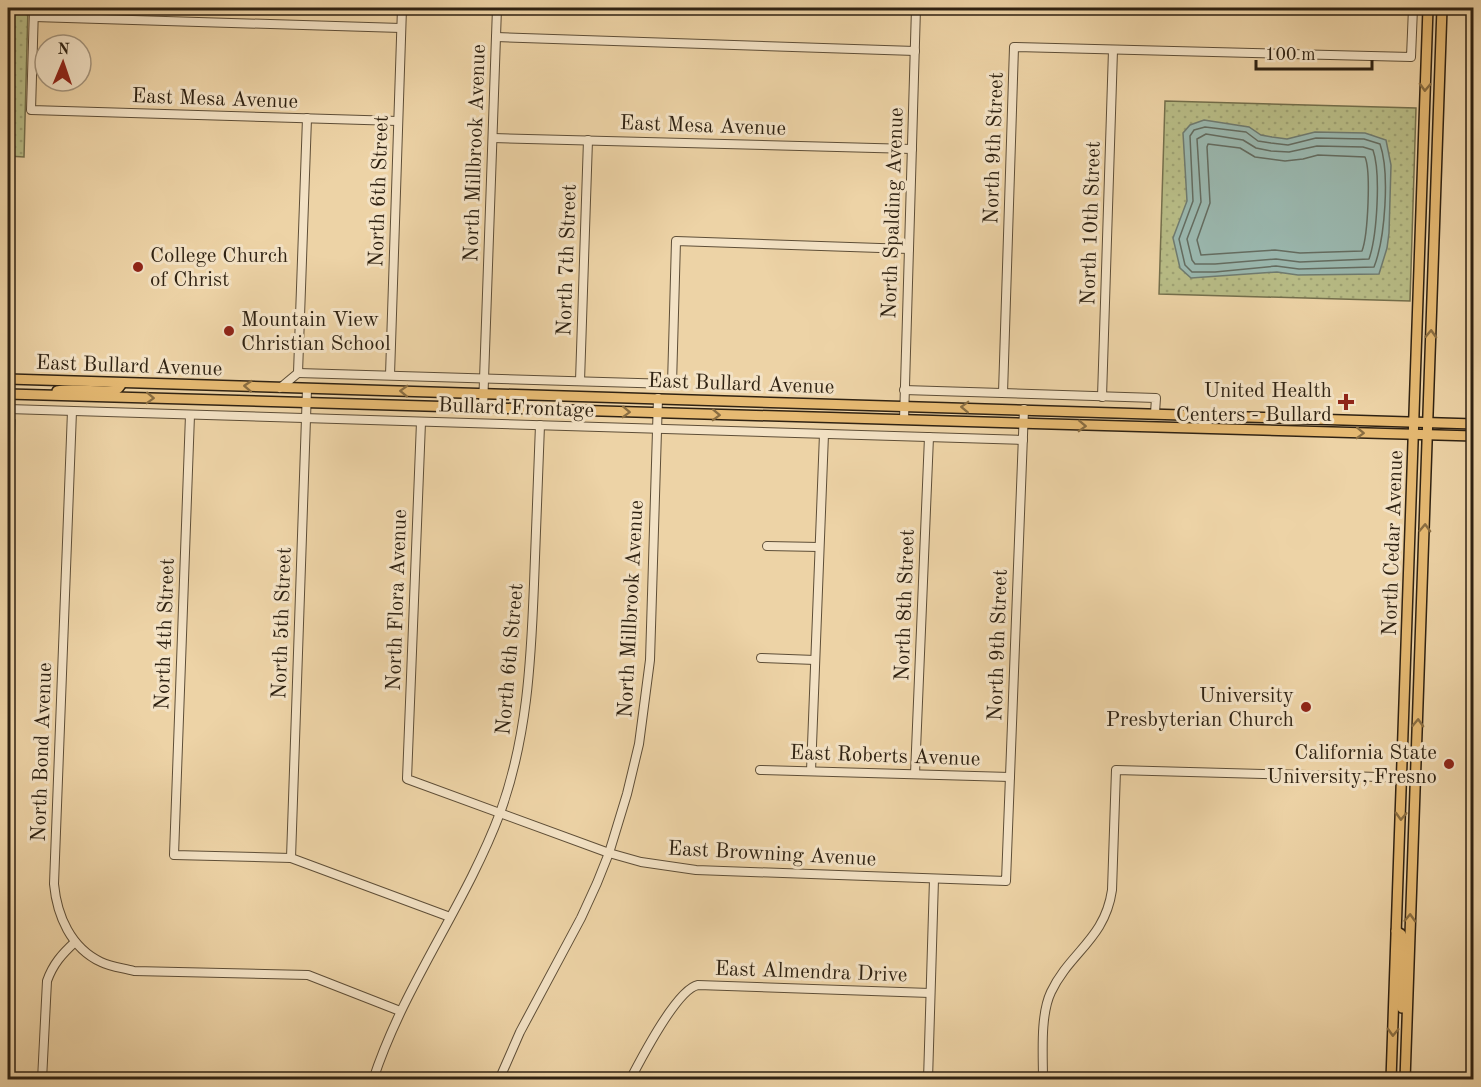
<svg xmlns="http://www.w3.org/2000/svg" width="1481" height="1087" font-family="'Old Standard TT',serif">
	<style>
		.grass { fill: url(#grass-dots); stroke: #746f4c; stroke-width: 1.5 }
		.park { fill: url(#park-crowns); stroke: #746f4c; stroke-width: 1.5 }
		.water { fill: #9ab7ae; stroke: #6f7b70; stroke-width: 1.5 }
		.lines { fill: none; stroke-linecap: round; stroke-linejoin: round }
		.shore { stroke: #646c60; stroke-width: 1.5 }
		.minor-casing { stroke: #5e4e37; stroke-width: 10 }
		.major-casing { stroke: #2f2212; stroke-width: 12 }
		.minor { stroke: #f3e2c5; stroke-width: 8 }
		.major { stroke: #e6ba73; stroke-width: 9 }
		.oneway { stroke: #8a6e42 }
		.poi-dot { fill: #8f2418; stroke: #f3e2c5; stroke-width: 2 }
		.labels { text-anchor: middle; stroke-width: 6; stroke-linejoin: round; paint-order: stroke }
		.street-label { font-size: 21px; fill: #2f2212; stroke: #f3e2c5 }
		.poi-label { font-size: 21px; fill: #2f2212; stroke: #f3e2c5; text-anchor: end }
	</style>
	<defs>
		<pattern id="grass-dots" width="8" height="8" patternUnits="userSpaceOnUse" patternTransform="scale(1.5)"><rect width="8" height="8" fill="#b8bc86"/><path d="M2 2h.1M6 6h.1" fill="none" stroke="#9ea173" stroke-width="1.8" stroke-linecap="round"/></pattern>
		<pattern id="park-crowns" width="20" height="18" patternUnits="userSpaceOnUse" patternTransform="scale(1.5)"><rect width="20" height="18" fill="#b8bc86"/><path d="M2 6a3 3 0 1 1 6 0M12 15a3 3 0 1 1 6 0" fill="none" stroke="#9ea173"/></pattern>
	</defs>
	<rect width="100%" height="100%" fill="#edd3a6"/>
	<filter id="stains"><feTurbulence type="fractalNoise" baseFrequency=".00333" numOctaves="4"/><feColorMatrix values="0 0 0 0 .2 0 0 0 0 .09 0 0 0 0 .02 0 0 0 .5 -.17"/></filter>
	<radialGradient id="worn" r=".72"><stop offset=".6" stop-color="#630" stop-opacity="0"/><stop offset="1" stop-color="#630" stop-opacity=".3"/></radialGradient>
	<g class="grass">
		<path d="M8,8H28L24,157L8,156Z"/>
		<path d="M1165,101L1416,108L1410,301L1159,294Z"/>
	</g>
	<path class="park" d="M8,419L15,420L8,602Z"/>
	<path class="water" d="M1204,120L1249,127L1261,135L1272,137L1287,139L1315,132L1365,133L1386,140L1391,165L1389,233L1387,248L1379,274L1298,275L1277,272L1191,278L1180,268L1173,238L1187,201L1183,133L1190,125Z"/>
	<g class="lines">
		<g class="shore">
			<path d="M1205,127L1246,132L1258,141L1271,143L1288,145L1316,138L1364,139L1380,144C1390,173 1385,239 1374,267L1299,269L1276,266L1215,272H1192L1185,265L1179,239L1193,201L1190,136L1194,130Z"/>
			<path d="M1206,134L1243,140L1256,148L1271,151L1289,152L1317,146L1363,147L1373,150C1381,173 1377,236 1369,259L1300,262L1276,259L1215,264H1195L1192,260L1187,239L1201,202L1197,139Z"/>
			<path d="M1208,144L1240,148L1255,157L1285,161L1303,159L1318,155L1365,157C1371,171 1368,235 1362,251L1300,253L1275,250L1201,255L1197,240L1210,203L1207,147Z"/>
		</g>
		<defs>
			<g id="minor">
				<path d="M34,8L31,110L398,121"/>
				<path d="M34,17L401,28"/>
				<path d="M496,37L915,51"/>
				<path d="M493,138L912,149"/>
				<path d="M298,373L672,384L676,241L909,249"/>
				<path d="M390,375L402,8"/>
				<path d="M580,381L588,140"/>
				<path d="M280,388L298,373L307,118"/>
				<path d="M904,390L1156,398L1155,413"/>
				<path d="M1003,393L1014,47L1411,57L1413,8"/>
				<path d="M1102,397L1113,50"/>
				<path d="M483,408L497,8"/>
				<path d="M8,409L1023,440"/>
				<path d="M72,411L54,884C57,916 71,948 101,962C111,967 123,968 134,971L308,975L400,1011"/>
				<path d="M190,415L174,855L291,858L450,917"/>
				<path d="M904,420L916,8"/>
				<path d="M421,422L407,779L609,853L641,862L696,870L1006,881L1024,409"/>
				<path d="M767,546L819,547"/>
				<path d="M761,658L815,660"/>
				<path d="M760,770L1010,777"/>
				<path d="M811,771L824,434"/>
				<path d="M915,774L929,437"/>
				<path d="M291,858L307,389"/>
				<path d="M42,1080L47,981C53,964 62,954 75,942"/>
				<path d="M373,1080C404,985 465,906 500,813C527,739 531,662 534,584C536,531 538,478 540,425"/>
				<path d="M499,1080L520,1032L581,918L597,883L609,853L627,794L639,744L650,660L658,398"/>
				<path d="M630,1080C641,1059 677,989 698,985L930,993"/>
				<path d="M928,1080L934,879"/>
				<path d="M1043,1080C1043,1054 1040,1015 1051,992C1070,952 1105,939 1112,890L1116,770L1416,778"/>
			</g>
			<g id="major">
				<path d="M8,379L1474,424"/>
				<path d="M57,391C74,388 105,393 116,390C120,388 120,386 122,383"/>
				<path d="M8,394L1474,436"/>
				<path d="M1396,931L1401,934L1403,939L1402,1008"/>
				<path d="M1391,1080L1428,8"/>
				<path d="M1405,1080L1442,8"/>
			</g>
		</defs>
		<use href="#minor" class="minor-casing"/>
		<use href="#major" class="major-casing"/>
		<use href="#minor" class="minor"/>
		<use href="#major" class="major"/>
	</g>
	<defs><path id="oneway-chevron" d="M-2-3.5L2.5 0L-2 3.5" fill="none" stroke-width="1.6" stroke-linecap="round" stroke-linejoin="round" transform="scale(1.5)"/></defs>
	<g class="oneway">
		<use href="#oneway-chevron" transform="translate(1425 87) rotate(92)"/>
		<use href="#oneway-chevron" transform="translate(1431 334) rotate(-88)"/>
		<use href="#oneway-chevron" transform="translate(248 386) rotate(-177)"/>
		<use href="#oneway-chevron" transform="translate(404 391) rotate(-178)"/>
		<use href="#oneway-chevron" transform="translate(150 398) rotate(2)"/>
		<use href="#oneway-chevron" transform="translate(965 407) rotate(-178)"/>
		<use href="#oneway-chevron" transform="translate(626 412) rotate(2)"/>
		<use href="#oneway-chevron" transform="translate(716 415) rotate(2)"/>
		<use href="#oneway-chevron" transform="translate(1082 426) rotate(2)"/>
		<use href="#oneway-chevron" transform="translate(1360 433) rotate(2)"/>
		<use href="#oneway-chevron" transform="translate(1425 528) rotate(-88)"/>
		<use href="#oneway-chevron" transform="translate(1418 723) rotate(-88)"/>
		<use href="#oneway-chevron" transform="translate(1401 816) rotate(92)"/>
		<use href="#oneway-chevron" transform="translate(1410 918) rotate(-88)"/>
		<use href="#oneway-chevron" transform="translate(1393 1032) rotate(92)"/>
	</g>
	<g class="poi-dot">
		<circle cx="138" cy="267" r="6"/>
		<circle cx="229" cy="331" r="6"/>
		<path d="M1343 393h6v6h6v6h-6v6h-6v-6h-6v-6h6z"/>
		<circle cx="1306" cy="707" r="6"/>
		<circle cx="1449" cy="764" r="6"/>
	</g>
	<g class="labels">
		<g class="street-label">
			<text transform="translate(215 98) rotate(2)" y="7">East Mesa Avenue</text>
			<text transform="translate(703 125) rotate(2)" y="7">East Mesa Avenue</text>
			<text transform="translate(993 148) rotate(-88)" y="7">North 9th Street</text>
			<text transform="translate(474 153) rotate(-88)" y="7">North Millbrook Avenue</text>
			<text transform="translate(378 191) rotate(-88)" y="7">North 6th Street</text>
			<text transform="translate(892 213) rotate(-88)" y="7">North Spalding Avenue</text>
			<text transform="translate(1090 223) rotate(-88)" y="7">North 10th Street</text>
			<text transform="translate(566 260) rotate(-88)" y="7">North 7th Street</text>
			<text transform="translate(129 365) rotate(2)" y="7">East Bullard Avenue</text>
			<text transform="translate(741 383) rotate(2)" y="7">East Bullard Avenue</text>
			<text transform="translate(516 407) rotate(2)" y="7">Bullard Frontage</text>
			<text transform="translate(1392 543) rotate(-88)" y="7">North Cedar Avenue</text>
			<text transform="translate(396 600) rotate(-88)" y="7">North Flora Avenue</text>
			<text transform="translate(904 605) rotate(-88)" y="7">North 8th Street</text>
			<text transform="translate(630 609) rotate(-87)" y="7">North Millbrook Avenue</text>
			<text transform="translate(281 623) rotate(-88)" y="7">North 5th Street</text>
			<text transform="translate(164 634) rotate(-88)" y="7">North 4th Street</text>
			<text transform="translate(997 645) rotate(-88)" y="7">North 9th Street</text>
			<text transform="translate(509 659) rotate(-85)" y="7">North 6th Street</text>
			<text transform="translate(41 752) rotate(-88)" y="7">North Bond Avenue</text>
			<text transform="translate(885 755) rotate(2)" y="7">East Roberts Avenue</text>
			<text transform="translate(772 853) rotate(3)" y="7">East Browning Avenue</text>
			<text transform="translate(811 971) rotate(2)" y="7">East Almendra Drive</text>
		</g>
		<g class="poi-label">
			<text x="150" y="262" text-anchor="start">College Church<tspan x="150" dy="24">of Christ</tspan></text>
			<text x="241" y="326" text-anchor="start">Mountain View<tspan x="241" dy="24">Christian School</tspan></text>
			<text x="1332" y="397">United Health<tspan x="1332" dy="24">Centers - Bullard</tspan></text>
			<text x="1294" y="702">University<tspan x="1294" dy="24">Presbyterian Church</tspan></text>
			<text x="1437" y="759">California State<tspan x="1437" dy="24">University, Fresno</tspan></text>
		</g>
	</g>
	<rect width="1481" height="1087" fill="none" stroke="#edd3a6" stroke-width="30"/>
	<rect x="9" y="9" width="1463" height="1069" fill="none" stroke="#2f2212" stroke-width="3"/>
	<rect x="15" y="15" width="1451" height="1057" fill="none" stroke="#2f2212" stroke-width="1.5"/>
	<g transform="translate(63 63) rotate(2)"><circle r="28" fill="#f3e2c5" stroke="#a5957d" stroke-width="1.5"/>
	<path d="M0-4.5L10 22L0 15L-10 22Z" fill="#8f2418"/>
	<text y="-9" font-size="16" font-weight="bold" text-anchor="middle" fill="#2f2212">N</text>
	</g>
	<path d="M1256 60v9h116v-9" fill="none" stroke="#2f2212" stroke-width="3"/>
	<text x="1265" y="60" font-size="18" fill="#2f2212" stroke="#f3e2c5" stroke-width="4.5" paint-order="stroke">100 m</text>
	<rect width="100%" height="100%" filter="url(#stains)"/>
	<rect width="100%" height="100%" fill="url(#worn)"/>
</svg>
